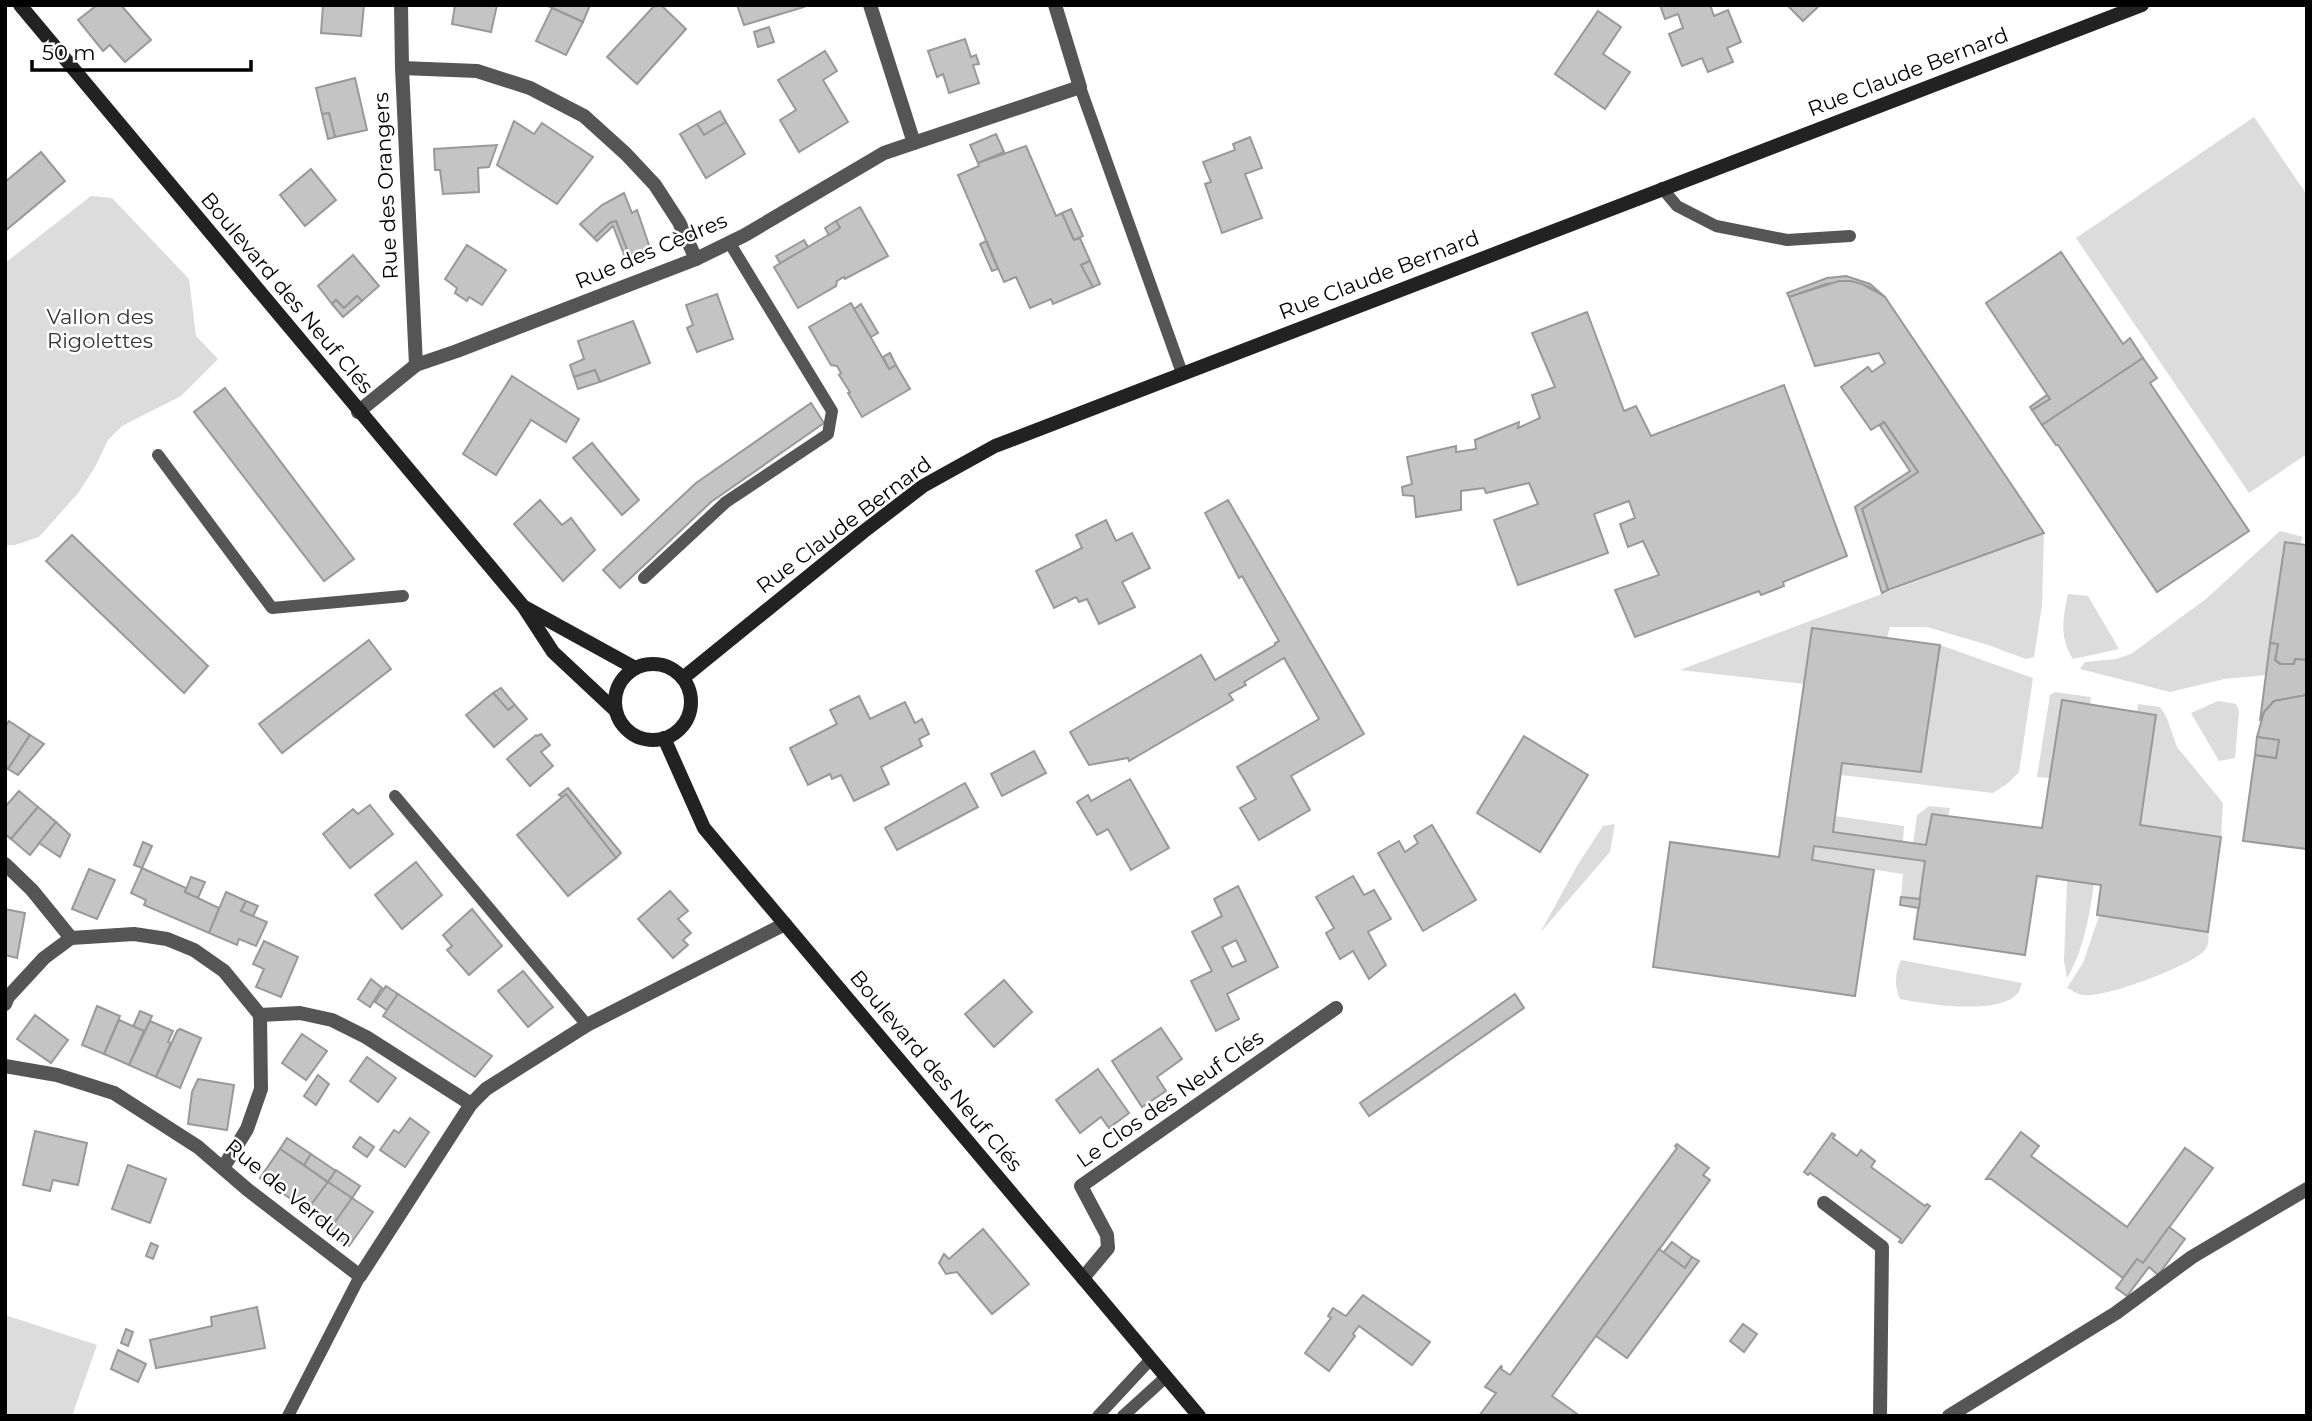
<svg xmlns="http://www.w3.org/2000/svg" width="2312" height="1421" font-family="Montserrat,sans-serif">
	<style>
		.green { fill: #dcdcdc }
		.building { fill: #c4c4c4; stroke: #999; stroke-width: 2; fill-rule: evenodd }
		.lines { fill: none; stroke-linecap: round; stroke-linejoin: round }
		.lane { stroke: #555; stroke-width: 12 }
		.street { stroke: #555; stroke-width: 14 }
		.secondary { stroke: #222; stroke-width: 14 }
		.labels { text-anchor: middle; stroke-width: 5; stroke-linejoin: round; paint-order: stroke }
		.street-label { font-size: 21px; fill: #000; stroke: #fff }
		.park-label { font-size: 21px; fill: #333; stroke: #fff }
	</style>
	<rect width="100%" height="100%" fill="#fff"/>
	<g class="green">
		<path d="M2254,117L2307,195V454L2249,493L2076,238Z"/>
		<path d="M91,196L112,198L189,279L196,336L218,359L181,396L122,426L108,440L95,467L79,492L39,537L15,545H5V263Z"/>
		<path d="M2280,531L2303,537L2300,544L2285,543L2266,675L2224,679L2170,692L2080,669L2085,662L2116,659L2131,654L2206,599Z"/>
		<path d="M2044,533L2042,605L2034,657L2026,659L1988,645L1927,627H1890L1887,638L1813,628L1804,684L1680,670Z"/>
		<path d="M2068,594L2088,596L2119,649L2073,659C2059,638 2063,617 2068,594Z"/>
		<path d="M1940,645L2033,678L2019,772L2008,783L1993,793L1841,775L1842,763L1921,772Z"/>
		<path d="M2055,692L2091,697L2090,704L2062,701L2050,778L2037,777L2050,695Z"/>
		<path d="M2218,701L2236,704L2239,711L2235,758L2219,761L2191,713Z"/>
		<path d="M2138,704L2160,707L2166,716L2177,747L2223,803L2221,837L2140,825L2156,715L2137,712Z"/>
		<path d="M1929,806L1950,808L1948,816L1926,845L1913,844L1917,815Z"/>
		<path d="M1835,816L1904,826L1903,842L1833,832Z"/>
		<path d="M1615,824L1610,852L1540,933L1577,866L1603,826Z"/>
		<path d="M1814,846L1925,861L1920,899L1901,897L1903,874L1812,860Z"/>
		<path d="M2067,880L2094,884C2089,917 2084,949 2067,978L2064,961Z"/>
		<path d="M2099,916L2208,932C2209,940 2209,946 2203,952C2187,967 2103,999 2082,995C2077,994 2071,990 2067,988L2083,963Z"/>
		<path d="M1901,960L2022,983C2022,984 2019,992 2018,993C1999,1016 1926,1004 1900,999C1894,985 1895,974 1901,960Z"/>
		<path d="M5,1315L97,1345L72,1416H5Z"/>
	</g>
	<g class="building">
		<path d="M97,5H121L151,40L125,62L110,45L103,51L78,20Z"/>
		<path d="M323,5H364L361,36L321,33Z"/>
		<path d="M455,5H497L491,32L452,24Z"/>
		<path d="M546,5H590L583,22Z"/>
		<path d="M655,5H661L686,29L637,84L607,57Z"/>
		<path d="M737,5H803L804,7L744,25Z"/>
		<path d="M1660,5H1710L1714,16L1728,10L1741,42L1727,48L1733,62L1708,72L1702,58L1682,66L1669,34L1683,28L1678,14L1665,19Z"/>
		<path d="M1787,5H1820L1803,21Z"/>
		<path d="M552,8L583,22L566,55L536,41Z"/>
		<path d="M1598,11L1621,27L1603,54L1630,72L1605,109L1555,74Z"/>
		<path d="M769,27L774,42L758,47L754,32Z"/>
		<path d="M965,39L971,57L976,55L979,64L973,65L979,83L949,93L943,74L937,77L928,51Z"/>
		<path d="M825,51L837,71L823,80L848,122L799,152L780,120L796,110L778,80Z"/>
		<path d="M355,78L367,130L335,137L329,113L322,114L316,88Z"/>
		<path d="M720,111L726,122L704,135L697,124Z"/>
		<path d="M329,113L335,137L328,139L322,114Z"/>
		<path d="M514,121L534,134L542,123L593,157L557,204L497,165Z"/>
		<path d="M726,122L745,154L706,178L680,134L697,124L704,135Z"/>
		<path d="M996,134L1004,152L978,163L970,145Z"/>
		<path d="M1250,137L1262,168L1245,174L1262,218L1222,233L1205,184L1211,182L1203,162L1235,150L1233,144Z"/>
		<path d="M497,145L489,167L478,168L479,192L443,194L440,170H435L434,149Z"/>
		<path d="M1026,146L1056,216L1062,213L1074,240L1080,238L1090,261L1081,265L1093,287L1053,304L1051,299L1030,308L1016,277L1004,282L958,175L979,166L978,163Z"/>
		<path d="M41,152L65,181L5,231V182Z"/>
		<path d="M311,169L336,200L305,226L280,195Z"/>
		<path d="M624,193L632,213L637,210L650,248L629,255L616,221L610,223L594,238L580,224L602,205Z"/>
		<path d="M860,207L888,256L845,279L844,277L837,281L836,286L798,308L774,267L840,228L836,221Z"/>
		<path d="M1071,209L1083,236L1074,240L1062,213Z"/>
		<path d="M616,221L629,255L625,257L613,226L597,241L594,238L610,223Z"/>
		<path d="M836,221L840,228L829,235L825,228Z"/>
		<path d="M804,240L808,247L780,263L776,256Z"/>
		<path d="M986,241L998,269L992,271L980,244Z"/>
		<path d="M467,245L506,270L482,305L469,297L467,301L455,293L457,288L445,279Z"/>
		<path d="M2061,252L2123,344L2130,338L2143,358L2042,425L2032,410L2050,399L1986,303Z"/>
		<path d="M353,255L379,286L362,301L357,296L344,308L336,300L332,304L318,286Z"/>
		<path d="M1090,261L1100,284L1093,287L1081,265Z"/>
		<path d="M1846,276L1870,284L1885,297L1869,287L1850,281L1826,284L1789,297L1787,293L1827,278Z"/>
		<path d="M1839,281H1850L1862,284L1885,297L2044,533L1888,590L1862,509L1918,472L1884,422L1871,430L1841,387L1868,367L1872,372L1885,363L1879,353L1815,366L1789,297Z"/>
		<path d="M717,294L733,339L697,352L687,328L693,325L686,305Z"/>
		<path d="M357,296L362,301L343,317L332,304L336,300L344,308Z"/>
		<path d="M851,303L889,369L896,365L910,389L862,417L848,393L850,392L839,375L841,373L837,366L831,365L809,327Z"/>
		<path d="M861,304L878,333L871,337L854,309Z"/>
		<path d="M1587,312L1624,411L1636,406L1651,436L1784,385L1847,556L1783,582L1784,586L1761,595L1759,591L1635,637L1615,590L1659,575L1643,541L1628,547L1620,524L1635,518L1629,501L1594,514L1608,553L1518,585L1494,520L1538,504L1529,483L1486,493L1484,488L1461,491V510L1416,517L1414,496L1403,495L1402,487L1412,484L1407,457L1456,446V452L1476,449L1475,440L1519,422L1518,428L1540,418L1532,395L1555,387L1532,333Z"/>
		<path d="M633,321L650,363L600,382L595,370L574,377L570,365L584,359L578,341Z"/>
		<path d="M890,353L896,365L889,369L883,357Z"/>
		<path d="M2143,358L2157,378L2150,383L2249,531L2157,592L2058,445H2056L2042,425Z"/>
		<path d="M595,370L600,382L578,389L574,377Z"/>
		<path d="M512,376L579,419L566,442L531,420L496,475L463,454Z"/>
		<path d="M225,388L354,559L324,581L194,412Z"/>
		<path d="M2047,395L2050,399L2032,410L2030,407Z"/>
		<path d="M811,403L824,423L711,502L620,588L603,570L696,483Z"/>
		<path d="M1884,422L1918,472L1862,509L1888,590L1882,593L1855,507L1910,471L1880,426Z"/>
		<path d="M592,443L639,500L622,515L573,458Z"/>
		<path d="M540,500L562,525L571,518L595,550L563,581L514,524Z"/>
		<path d="M1228,500L1364,734L1291,776L1310,810L1259,840L1240,808L1256,799L1237,767L1319,719L1284,658L1244,682L1246,685L1229,694L1233,700L1129,761L1128,758L1089,765L1070,732L1201,655L1215,680L1275,645V643L1279,641L1242,576L1239,578L1205,513Z"/>
		<path d="M1106,520L1116,541L1132,533L1150,568L1122,582L1135,607L1099,624L1087,599L1079,602L1076,597L1054,608L1036,571L1082,548L1076,535Z"/>
		<path d="M72,535L208,666L184,693L46,561Z"/>
		<path d="M2285,542L2307,545V660L2295,659L2294,664L2283,665L2275,660L2278,644L2270,643Z"/>
		<path d="M1812,628L1940,645L1921,772L1842,763L1833,832L1926,845L1932,814L2042,828L2062,700L2156,715L2140,825L2221,837L2208,932L2097,915L2101,885L2037,876L2025,955L1914,939L1925,861L1814,846L1812,860L1874,870L1855,996L1653,967L1670,842L1779,857Z"/>
		<path d="M369,640L391,669L282,753L259,724Z"/>
		<path d="M2270,643L2278,644L2275,660L2280,664H2294L2295,659L2307,660V695L2274,701L2264,712L2260,721Z"/>
		<path d="M501,688L515,705L508,710L493,693Z"/>
		<path d="M493,693L508,710L515,705L527,719L494,747L466,715Z"/>
		<path d="M2307,695V849L2243,841L2255,755L2276,758L2279,740L2257,737L2264,712L2274,701Z"/>
		<path d="M859,696L870,719L905,702L915,723L922,719L929,734L919,739L922,746L881,767L889,784L854,801L841,775L832,779L830,774L808,785L790,748L837,724L830,710Z"/>
		<path d="M9,721L30,735L8,769L5,767V727Z"/>
		<path d="M541,734L550,745L541,752L553,766L530,786L507,759L536,735L537,736Z"/>
		<path d="M30,735L44,744L18,775L8,769Z"/>
		<path d="M1524,736L1588,775L1540,852L1477,813Z"/>
		<path d="M2257,737L2279,740L2276,758L2255,755Z"/>
		<path d="M1034,751L1046,773L1002,796L991,774Z"/>
		<path d="M1130,779L1169,848L1131,870L1108,829L1097,835L1077,802L1088,795L1091,801Z"/>
		<path d="M965,783L978,807L897,850L885,828Z"/>
		<path d="M568,788L621,853L616,858L566,794L562,797L559,795Z"/>
		<path d="M19,791L38,807L11,839L5,834V807Z"/>
		<path d="M566,794L616,858L568,896L517,835Z"/>
		<path d="M370,805L393,834L350,868L323,834L353,809L358,814Z"/>
		<path d="M38,807L56,822L30,855L11,839Z"/>
		<path d="M56,822L70,835L60,857L39,843Z"/>
		<path d="M1432,825L1476,900L1423,931L1378,853L1399,841L1405,852L1418,843L1414,836Z"/>
		<path d="M143,842L152,846L142,868L134,865Z"/>
		<path d="M416,862L442,895L402,929L375,895Z"/>
		<path d="M142,868L186,888L185,892L219,908L209,933L144,905L146,900L131,893Z"/>
		<path d="M89,869L115,880L97,919L72,909Z"/>
		<path d="M1353,876L1364,895L1374,890L1391,919L1368,932L1386,965L1369,979L1353,951L1340,959L1326,933L1334,928L1316,897Z"/>
		<path d="M191,877L205,882L198,898L185,892Z"/>
		<path d="M1238,886L1278,967L1227,994L1239,1019L1216,1031L1191,981L1212,971L1192,932L1222,916L1214,899ZM1236,940L1246,961L1232,967L1222,947Z"/>
		<path d="M670,891L688,911L678,919L691,933L683,940L688,945L673,958L638,919Z"/>
		<path d="M226,892L246,901L241,911L267,922L256,946L239,939L237,945L209,933Z"/>
		<path d="M1901,897L1920,899L1919,908L1900,905Z"/>
		<path d="M246,901L258,906L253,916L241,911Z"/>
		<path d="M5,909L25,913L17,958L5,955Z"/>
		<path d="M472,909L502,946L469,975L447,950L452,946L443,935Z"/>
		<path d="M264,941L298,957L281,997L256,987L264,969L253,964Z"/>
		<path d="M523,971L553,1007L528,1027L498,991Z"/>
		<path d="M371,979L382,988L370,1007L358,999Z"/>
		<path d="M1004,980L1032,1012L994,1047L965,1014Z"/>
		<path d="M386,986L398,994L387,1010L375,1002Z"/>
		<path d="M398,994L492,1056L475,1077L383,1016Z"/>
		<path d="M1515,994L1524,1008L1369,1116L1360,1103Z"/>
		<path d="M97,1006L120,1016L104,1054L82,1045Z"/>
		<path d="M140,1011L152,1016L145,1031L133,1027Z"/>
		<path d="M35,1015L68,1040L51,1063L17,1039Z"/>
		<path d="M119,1020L144,1031L129,1065L104,1054Z"/>
		<path d="M150,1021L173,1031L168,1042L171,1043L156,1077L129,1065Z"/>
		<path d="M1161,1028L1182,1059L1157,1077L1166,1091L1142,1107L1112,1061Z"/>
		<path d="M180,1029L201,1038L180,1088L156,1077L177,1031Z"/>
		<path d="M302,1034L327,1051L306,1080L282,1063Z"/>
		<path d="M367,1057L396,1078L378,1102L350,1081Z"/>
		<path d="M1098,1069L1129,1113L1109,1128L1101,1117L1080,1133L1056,1100Z"/>
		<path d="M318,1075L329,1084L316,1105L304,1096Z"/>
		<path d="M198,1079L234,1085L227,1130L188,1124L192,1092Z"/>
		<path d="M410,1118L429,1132L405,1167L380,1150L394,1130L399,1133Z"/>
		<path d="M35,1131L87,1143L78,1185L53,1180L50,1191L23,1185Z"/>
		<path d="M2021,1132L2039,1146L2031,1156L2127,1227L2185,1148L2213,1168L2143,1263L2137,1259L2123,1278L1991,1179H1986Z"/>
		<path d="M1832,1133L1835,1135L1833,1138L1857,1156L1861,1150L1875,1161L1871,1167L1925,1206L1927,1204L1930,1206L1902,1243L1899,1242L1901,1239L1810,1173L1808,1175L1804,1172Z"/>
		<path d="M360,1137L374,1147L367,1157L353,1147Z"/>
		<path d="M287,1138L311,1154L304,1165L280,1149Z"/>
		<path d="M1677,1144L1709,1168L1703,1175L1710,1180L1552,1396L1580,1416H1479L1496,1393L1485,1387L1501,1366L1502,1367L1501,1369L1510,1375L1677,1148L1675,1146Z"/>
		<path d="M280,1149L328,1182L307,1210L260,1178Z"/>
		<path d="M311,1154L336,1171L328,1182L304,1165Z"/>
		<path d="M128,1165L166,1179L150,1223L112,1209Z"/>
		<path d="M336,1170L360,1186L352,1198L328,1182Z"/>
		<path d="M328,1182L352,1198L328,1232L321,1227L324,1222L307,1210Z"/>
		<path d="M352,1198L373,1212L349,1246L328,1232Z"/>
		<path d="M2169,1227L2185,1239L2158,1275L2149,1267L2127,1296L2116,1288L2137,1259L2143,1263Z"/>
		<path d="M983,1229L1029,1284L992,1314L957,1272L946,1274L939,1263L944,1254L949,1259Z"/>
		<path d="M1672,1242L1692,1257L1685,1268L1663,1253Z"/>
		<path d="M151,1243L158,1246L153,1259L146,1256Z"/>
		<path d="M1659,1249L1685,1268L1692,1257L1699,1261L1627,1358L1596,1336Z"/>
		<path d="M1363,1295L1430,1342L1412,1365L1359,1326L1353,1334L1355,1336L1329,1371L1305,1353L1331,1318L1328,1316L1333,1308L1346,1316Z"/>
		<path d="M257,1307L265,1348L156,1368L150,1340L212,1326L211,1317Z"/>
		<path d="M1743,1324L1757,1334L1744,1352L1730,1341Z"/>
		<path d="M126,1329L133,1332L128,1346L121,1343Z"/>
		<path d="M118,1350L146,1364L138,1382L111,1369Z"/>
	</g>
	<g class="lines">
		<g class="lane">
			<path d="M1080,87L1182,373"/>
			<path d="M1662,188L1677,206L1716,226L1787,240L1850,236"/>
			<path d="M158,455L272,608L403,596"/>
			<path d="M644,578L726,502L828,434L832,411L729,242"/>
			<path d="M395,796L587,1025"/>
			<path d="M288,1416L360,1276"/>
			<path d="M1098,1416L1151,1359"/>
			<path d="M1123,1416L1166,1377"/>
		</g>
		<g class="street">
			<path d="M401,5L402,68L416,365"/>
			<path d="M870,5L914,143"/>
			<path d="M402,68L477,71L530,88L584,116L626,154L655,185L679,222L696,259"/>
			<path d="M358,412L416,365L457,351L696,259L745,235L884,153L1080,87L1055,5"/>
			<path d="M5,864L32,890L71,938"/>
			<path d="M5,1004L8,997L44,958L71,938L134,934L167,939L194,950L224,971L260,1015L261,1089L247,1129L223,1168"/>
			<path d="M260,1015L300,1013L332,1020L366,1037L471,1104L486,1089L587,1025L785,924"/>
			<path d="M5,1066L57,1075L114,1093L198,1147L248,1190L360,1276L471,1104"/>
			<path d="M1824,1203L1882,1247L1880,1416"/>
			<path d="M1083,1278L1108,1248L1107,1235L1081,1186L1336,1008"/>
			<path d="M1949,1416L2116,1313L2192,1257L2307,1189"/>
		</g>
		<g class="secondary">
			<path d="M20,5L523,606L553,652L616,711"/>
			<path d="M526,608L635,668"/>
			<circle cx="653" cy="702" r="38"/>
			<path d="M683,678L863,532L923,486L995,446L2142,5"/>
			<path d="M664,738L704,828L1199,1416"/>
		</g>
	</g>
	<g class="labels">
		<g class="street-label">
			<text transform="translate(1908 72) rotate(-21)" y="7">Rue Claude Bernard</text>
			<text transform="translate(386 186) rotate(-93)" y="7">Rue des Orangers</text>
			<text transform="translate(651 251) rotate(-23)" y="7">Rue des Cèdres</text>
			<text transform="translate(1379 275) rotate(-21)" y="7">Rue Claude Bernard</text>
			<text transform="translate(287 293) rotate(50)" y="7">Boulevard des Neuf Clés</text>
			<text transform="translate(844 525) rotate(-37)" y="7">Rue Claude Bernard</text>
			<text transform="translate(936 1071) rotate(50)" y="7">Boulevard des Neuf Clés</text>
			<text transform="translate(1170 1099) rotate(-35)" y="7">Le Clos des Neuf Clés</text>
			<text transform="translate(289 1193) rotate(39)" y="7">Rue de Verdun</text>
		</g>
		<g class="park-label">
			<text x="100" y="324">Vallon des<tspan x="100" dy="24">Rigolettes</tspan></text>
		</g>
	</g>
	<rect width="2312" height="1421" fill="none" stroke="#000000" stroke-width="14"/>
	<path d="M32 60v10h219v-10" fill="none" stroke="#000000" stroke-width="3.5"/>
	<text x="42" y="60" font-size="21" fill="#000000" stroke="#ffffff" stroke-width="5" paint-order="stroke">50 m</text>
</svg>
